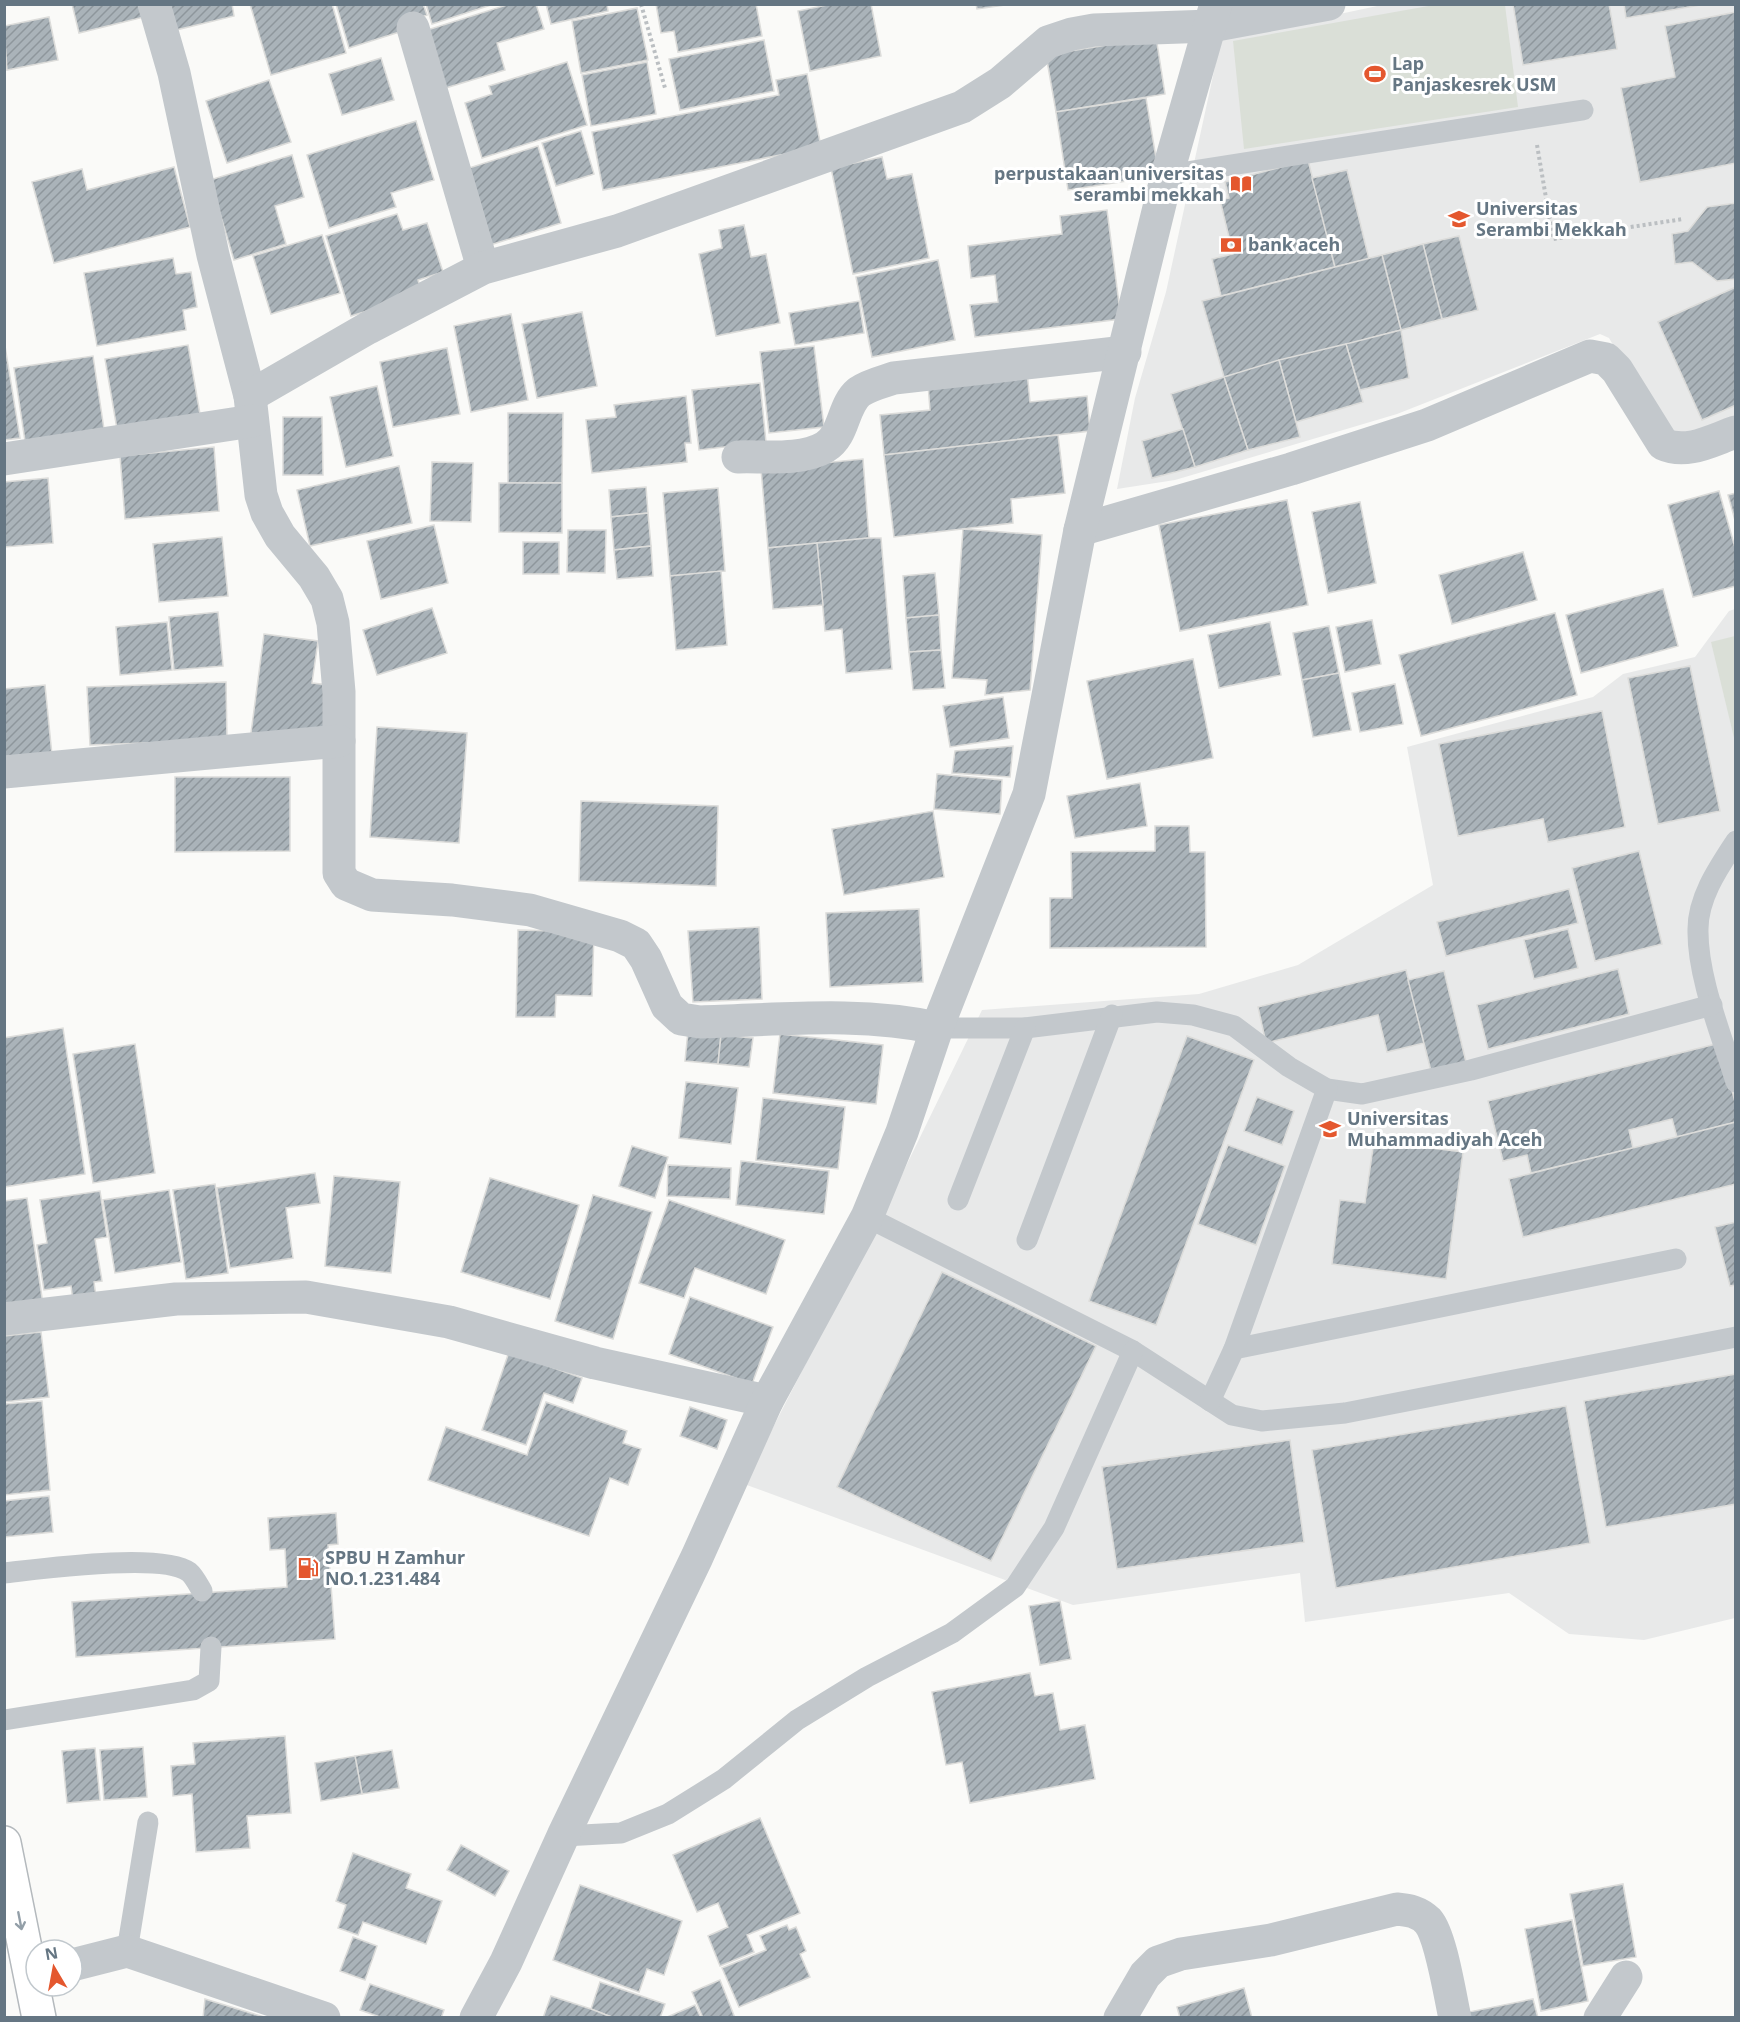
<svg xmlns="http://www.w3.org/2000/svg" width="1740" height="2022" font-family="'Noto Sans',sans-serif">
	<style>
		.built { fill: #e8e9e9 }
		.pitch { fill: #dadfd7 }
		.building { fill: url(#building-hatch); stroke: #dcdcda; stroke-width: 1.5 }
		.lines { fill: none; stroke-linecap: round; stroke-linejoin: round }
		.highway-casing { stroke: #b4b9bd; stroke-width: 36 }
		.path { stroke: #bbbfc2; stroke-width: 4; stroke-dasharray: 3 3; stroke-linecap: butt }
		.lane { stroke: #c3c8cc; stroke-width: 21 }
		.street { stroke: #c3c8cc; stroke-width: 33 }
		.highway { stroke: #fff; stroke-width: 33 }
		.oneway { stroke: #939fa8 }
		.labels { text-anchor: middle; stroke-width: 6; stroke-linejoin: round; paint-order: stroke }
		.poi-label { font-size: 18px; font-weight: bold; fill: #657683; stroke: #fff; text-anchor: start }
	</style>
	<defs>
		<pattern id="building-hatch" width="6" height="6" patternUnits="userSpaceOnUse" patternTransform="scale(1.5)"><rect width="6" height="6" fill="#aab3b9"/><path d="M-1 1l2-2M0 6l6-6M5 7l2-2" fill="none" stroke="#8e969c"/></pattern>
	</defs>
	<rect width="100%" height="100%" fill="#fafaf8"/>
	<g class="built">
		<path d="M1382,5H1735V421L1666,436L1609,338L1600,334L1397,414L1175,480L1117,489L1135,398L1166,292L1221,39Z"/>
		<path d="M1735,609V1618L1644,1640L1569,1634L1509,1593L1305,1622L1300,1573L1073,1605L744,1484L888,1203L982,1010L1199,994L1298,965L1433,885L1407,747L1593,697L1623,674L1695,657L1729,611Z"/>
	</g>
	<g class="pitch">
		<path d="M1434,5H1505L1518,107L1244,149L1233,41Z"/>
		<path d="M1735,636H1736L1735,742L1711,642Z"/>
	</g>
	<g class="building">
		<path d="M72,4H141L144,17L79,33Z"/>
		<path d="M166,4H232L234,16L172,31Z"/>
		<path d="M250,4H332L346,53L271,75Z"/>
		<path d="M336,4H423L427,15L410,21L412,28L349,48Z"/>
		<path d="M426,4H494L432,24Z"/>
		<path d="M510,4H536L544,29L497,43L505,70L439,90L421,32Z"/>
		<path d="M546,4H607L608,11L551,24Z"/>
		<path d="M656,4H756L762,36L678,52L674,31L661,33Z"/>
		<path d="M832,4H871L881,56L810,71L798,11Z"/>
		<path d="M976,4H1012L977,9Z"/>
		<path d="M1513,4H1609L1617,49L1523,65Z"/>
		<path d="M1624,4H1706L1626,18Z"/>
		<path d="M637,8L648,60L581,73L572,21Z"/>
		<path d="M1736,12V163L1640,182L1621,88L1675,77L1665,26Z"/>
		<path d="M49,17L58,60L7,70L4,26Z"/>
		<path d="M1156,37L1165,94L1056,112L1046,55Z"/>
		<path d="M764,40L774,91L680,110L669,59Z"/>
		<path d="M381,58L394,100L342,115L329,74Z"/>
		<path d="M567,62L587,125L482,158L465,103L492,94L489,86Z"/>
		<path d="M647,62L656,114L591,126L582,75Z"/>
		<path d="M807,74L821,147L603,190L592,132L779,95L776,80Z"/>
		<path d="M269,80L291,142L227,163L206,101Z"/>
		<path d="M1146,98L1159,176L1068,190L1056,112Z"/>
		<path d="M416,121L434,180L391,193L396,207L329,228L307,155Z"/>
		<path d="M581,131L594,174L556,186L542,143Z"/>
		<path d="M538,146L561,223L490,245L466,169Z"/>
		<path d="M292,155L304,197L275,206L286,244L234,260L210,180Z"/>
		<path d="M882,157L887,179L912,174L929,258L853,274L831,168Z"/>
		<path d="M1308,160L1335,267L1221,296L1212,259L1233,254L1220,200L1229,198L1225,182Z"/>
		<path d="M174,167L190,227L54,263L32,182L82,169L87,190Z"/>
		<path d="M1347,170L1369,259L1335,267L1312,178Z"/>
		<path d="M1736,203V279L1717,281L1692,262L1675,264L1672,234L1688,231L1707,207Z"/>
		<path d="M1107,210L1121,319L975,337L970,305L998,302L995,275L971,278L968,246L1062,234L1060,216Z"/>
		<path d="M397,214L403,230L427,223L443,272L418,280L422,294L351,316L326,236Z"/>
		<path d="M744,225L751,257L766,254L780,323L716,336L699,254L722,248L719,230Z"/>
		<path d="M322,235L340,293L271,314L253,256Z"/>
		<path d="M1459,236L1478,310L1442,319L1423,244Z"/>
		<path d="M1423,244L1442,319L1401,330L1382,255Z"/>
		<path d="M1382,255L1401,330L1224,377L1202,301Z"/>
		<path d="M173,258L176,274L191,272L197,307L183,310L186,330L97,346L84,273Z"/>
		<path d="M938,260L955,340L872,357L856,277Z"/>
		<path d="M1736,287V405L1702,420L1658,322Z"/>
		<path d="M859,301L864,333L795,345L789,313Z"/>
		<path d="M582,312L597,386L537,398L522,324Z"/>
		<path d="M511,314L528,400L471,412L454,326Z"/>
		<path d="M1401,330L1409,378L1360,390L1346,344Z"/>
		<path d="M1346,344L1363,402L1296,422L1279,360Z"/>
		<path d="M188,345L201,420L118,435L105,359Z"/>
		<path d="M5,346L20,438L4,440V347Z"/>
		<path d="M814,346L824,427L769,433L760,352Z"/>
		<path d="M447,348L460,414L393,427L380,362Z"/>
		<path d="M93,356L104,429L25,441L14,368Z"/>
		<path d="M1279,360L1300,437L1248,450L1224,377Z"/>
		<path d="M1027,372L1030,402L1087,396L1090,431L884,455L880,415L930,410L928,384Z"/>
		<path d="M1224,377L1248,450L1195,467L1171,394Z"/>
		<path d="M760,383L766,442L699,450L692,390Z"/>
		<path d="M377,386L393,456L346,467L330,397Z"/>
		<path d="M686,396L691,443H685L687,462L592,473L586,420L616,417L614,405Z"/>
		<path d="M508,413H563L562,483H508Z"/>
		<path d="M283,417H322L323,475H283Z"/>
		<path d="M1183,429L1195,467L1152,478L1142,441Z"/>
		<path d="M1058,435L1065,493L1011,499L1013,523L894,537L884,455Z"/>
		<path d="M214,447L219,511L125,519L120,456Z"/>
		<path d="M863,459L869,538L768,548L761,469Z"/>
		<path d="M432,462L473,463L471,522L430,521Z"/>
		<path d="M399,466L412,523L310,546L297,490Z"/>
		<path d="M48,478L53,543L4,547V482Z"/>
		<path d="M499,483H562V533L499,532Z"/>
		<path d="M646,487L648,513L611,517L609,490Z"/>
		<path d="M718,488L725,571L670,576L663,493Z"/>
		<path d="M1719,491L1736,551V586L1693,597L1668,505Z"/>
		<path d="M1736,493V524L1728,495Z"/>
		<path d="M1287,500L1308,605L1180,631L1159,525Z"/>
		<path d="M1360,502L1376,583L1328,593L1312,512Z"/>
		<path d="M648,513L651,546L614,550L611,517Z"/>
		<path d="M434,525L448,583L381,599L367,541Z"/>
		<path d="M963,529L1042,535L1030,690L985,695L987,680L952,678Z"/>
		<path d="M568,530H606L605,573L567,572Z"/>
		<path d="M222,537L228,596L159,602L153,544Z"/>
		<path d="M869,538H881L892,669L846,673L842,629L825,631L817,543Z"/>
		<rect x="523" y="542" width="36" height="32"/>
		<path d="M817,543L823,605L773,609L768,548Z"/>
		<path d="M651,546L653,576L617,579L614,550Z"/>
		<path d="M1523,552L1537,600L1452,624L1439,575Z"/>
		<path d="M721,571L727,645L676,650L670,576Z"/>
		<path d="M935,573L939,615L906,618L903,576Z"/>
		<path d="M1663,589L1678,646L1581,673L1566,615Z"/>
		<path d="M432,608L447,653L377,675L363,630Z"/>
		<path d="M218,612L223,666L174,670L169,617Z"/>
		<path d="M1555,613L1577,695L1421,736L1399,655Z"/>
		<path d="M939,615L941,650L909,652L906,618Z"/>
		<path d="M1372,620L1381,664L1345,672L1336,627Z"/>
		<path d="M167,622L172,670L120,675L116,627Z"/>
		<path d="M1270,622L1281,675L1219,688L1208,635Z"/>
		<path d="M1329,626L1339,673L1302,680L1293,633Z"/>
		<path d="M264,634L318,641L312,683L330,685L323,742L251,733Z"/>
		<path d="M941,650L945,688L913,690L909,652Z"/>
		<path d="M1193,659L1213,758L1107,779L1087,681Z"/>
		<path d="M1690,666L1720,811L1658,824L1628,678Z"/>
		<path d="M1339,673L1351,730L1313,737L1302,680Z"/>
		<path d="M226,682L227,740L90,745L87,687Z"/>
		<path d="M1395,684L1403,724L1360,732L1352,693Z"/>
		<path d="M45,685L52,755L4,759V689Z"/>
		<path d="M1003,697L1009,738L950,747L943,706Z"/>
		<path d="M1602,711L1625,827L1548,842L1543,819L1458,836L1439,744Z"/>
		<path d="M377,727L467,733L459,843L370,837Z"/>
		<path d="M1013,746L1010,777L952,773L955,751Z"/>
		<path d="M937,774L1002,780L1000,814L934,809Z"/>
		<path d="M175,777H290V851L175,852Z"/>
		<path d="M1140,783L1147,826L1075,838L1067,796Z"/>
		<path d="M581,801L718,806L716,886L579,881Z"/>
		<path d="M933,811L944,877L844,895L832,829Z"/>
		<path d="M1155,826H1189L1190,852H1205L1206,947L1050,948V898H1072L1071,852L1155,851Z"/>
		<path d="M1639,851L1662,944L1595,961L1572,868Z"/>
		<path d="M1569,889L1578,923L1446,956L1437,922Z"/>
		<path d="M919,909L923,982L830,987L826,913Z"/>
		<path d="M759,927L762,999L693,1002L688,931Z"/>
		<path d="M1568,929L1578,968L1534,979L1524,940Z"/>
		<path d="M518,930L594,932L592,996L556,995L555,1017H516Z"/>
		<path d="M1618,969L1629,1014L1488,1049L1477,1005Z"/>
		<path d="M1406,970L1424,1043L1387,1052L1378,1015L1266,1043L1258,1007Z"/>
		<path d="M1444,971L1466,1062L1431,1071L1408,980Z"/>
		<path d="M63,1028L85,1174L4,1187V1038Z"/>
		<path d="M688,1031L721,1035L718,1064L685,1061Z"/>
		<path d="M780,1034L883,1045L876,1104L773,1093Z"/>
		<path d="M721,1035L753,1038L749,1067L718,1064Z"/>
		<path d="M1187,1036L1254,1060L1156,1325L1089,1301Z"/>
		<path d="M1720,1043L1736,1106V1122L1677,1137L1672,1119L1629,1130L1633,1148L1531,1173L1527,1155L1503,1161L1488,1101Z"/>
		<path d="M135,1044L155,1173L93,1183L73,1054Z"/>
		<path d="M686,1082L738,1088L731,1144L679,1138Z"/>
		<path d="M1257,1097L1294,1111L1282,1145L1244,1131Z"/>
		<path d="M763,1098L845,1107L838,1169L756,1160Z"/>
		<path d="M1736,1122V1184L1523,1237L1509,1179Z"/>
		<path d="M1374,1141L1463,1152L1446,1279L1332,1264L1340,1200L1365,1203Z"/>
		<path d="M1228,1145L1285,1166L1256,1245L1198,1224Z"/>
		<path d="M632,1146L668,1157L655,1198L619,1186Z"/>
		<path d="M741,1161L829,1171L824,1214L736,1205Z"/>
		<path d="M668,1165L731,1168L730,1199L667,1196Z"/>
		<path d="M315,1173L320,1203L286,1208L293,1258L230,1268L217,1188Z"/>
		<path d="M334,1176L400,1182L391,1273L325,1266Z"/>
		<path d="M490,1178L579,1205L550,1299L461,1272Z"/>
		<path d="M215,1184L228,1273L186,1279L173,1190Z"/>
		<path d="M169,1190L181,1262L115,1273L103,1200Z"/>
		<path d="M100,1191L107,1237L95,1239L102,1281L94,1282L96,1297L73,1301L71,1286L44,1290L37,1245L47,1243L40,1200Z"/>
		<path d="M593,1195L652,1212L613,1339L555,1321Z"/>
		<path d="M27,1198L43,1304L4,1310V1201Z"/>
		<path d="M669,1200L785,1240L766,1294L695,1268L684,1298L639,1283Z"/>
		<path d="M1736,1222V1285L1730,1286L1715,1227Z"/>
		<path d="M942,1272L1096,1346L991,1561L837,1487Z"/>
		<path d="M690,1297L773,1327L752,1384L669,1354Z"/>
		<path d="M41,1332L49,1397L4,1402V1336Z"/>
		<path d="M509,1352L582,1378L573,1403L544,1393L526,1445L482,1430Z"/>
		<path d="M1736,1374V1504L1606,1527L1584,1401Z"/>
		<path d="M42,1401L50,1490L4,1495V1404Z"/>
		<path d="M546,1402L627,1431L623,1443L641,1449L628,1485L610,1478L589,1536L428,1480L446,1427L527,1455Z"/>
		<path d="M1566,1406L1590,1543L1336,1588L1312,1450Z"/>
		<path d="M690,1407L727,1420L717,1449L680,1436Z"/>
		<path d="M1290,1440L1304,1542L1117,1569L1102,1467Z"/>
		<path d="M49,1496L53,1532L4,1537V1501Z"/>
		<path d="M336,1513L338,1544L328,1545L335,1639L76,1657L72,1602L287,1587L285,1549L270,1550L268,1518Z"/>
		<path d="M1060,1601L1071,1659L1040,1665L1029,1606Z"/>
		<path d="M1030,1673L1035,1696L1053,1693L1060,1730L1085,1725L1095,1779L970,1803L962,1762L946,1765L932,1692Z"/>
		<path d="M285,1736L291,1813L247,1816L250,1848L196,1852L192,1794L173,1796L171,1766L195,1764L193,1743Z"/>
		<path d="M143,1747L147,1797L104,1800L100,1750Z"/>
		<path d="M95,1748L100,1800L67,1803L62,1751Z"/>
		<path d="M392,1750L399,1788L362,1794L355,1756Z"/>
		<path d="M355,1756L362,1794L321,1801L315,1763Z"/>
		<path d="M760,1818L800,1913L747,1935L754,1952L720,1966L708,1936L728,1927L718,1903L697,1912L673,1855Z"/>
		<path d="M461,1845L509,1871L495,1896L447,1870Z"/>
		<path d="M353,1853L411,1874L406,1888L442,1901L426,1944L363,1922L358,1935L338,1928L346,1905L336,1901Z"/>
		<path d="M1623,1884L1636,1957L1583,1966L1570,1894Z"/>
		<path d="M580,1885L682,1921L664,1975L647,1969L639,1992L553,1960Z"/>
		<path d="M1572,1920L1588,2001L1541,2011L1525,1929Z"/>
		<path d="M787,1925L789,1930L796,1927L806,1951L800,1954L810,1977L739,2007L722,1968L766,1950L760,1936Z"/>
		<path d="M353,1937L377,1946L365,1980L340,1971Z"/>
		<path d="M720,1980L735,2018H703L692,1992Z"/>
		<path d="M600,1982L665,2004L660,2018H614L591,2009Z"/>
		<path d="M370,1984L444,2010L441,2018H383L360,2010Z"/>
		<path d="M1244,1988L1252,2018H1180L1177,2007Z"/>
		<path d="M551,1996L591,2009L614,2018H543Z"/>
		<path d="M205,1999L267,2018H203Z"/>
		<path d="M1533,1999L1538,2018H1465L1464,2013Z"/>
		<path d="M695,2005L701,2018H665Z"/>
	</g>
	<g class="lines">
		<defs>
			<path id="highway" d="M4,1843L39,2018"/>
		</defs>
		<use href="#highway" class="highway-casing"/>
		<g class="path">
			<path d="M641,4L665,88"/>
			<path d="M1537,145L1553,239L1683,219"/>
		</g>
		<g class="lane">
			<path d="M1167,175L1583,110"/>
			<path d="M1736,841C1719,867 1698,897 1698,929C1697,977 1722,1036 1736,1082"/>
			<path d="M937,1028H1025L1157,1012L1193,1015L1234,1026L1289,1067L1327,1089L1362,1094L1471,1070L1712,1005"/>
			<path d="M958,1200L1025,1028"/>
			<path d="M867,1217L1133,1351L1232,1415L1262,1421L1345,1413L1736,1337"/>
			<path d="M1027,1240L1112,1015"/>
			<path d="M1234,1349L1676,1259"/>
			<path d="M1210,1401L1234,1349L1327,1089"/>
			<path d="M4,1573C40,1569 162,1552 189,1572C194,1576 199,1586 202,1591"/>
			<path d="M4,1720L193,1690L209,1681L211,1647"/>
			<path d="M563,1836L621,1833L668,1814L724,1779L797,1720L867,1677L952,1633L1015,1587L1054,1528L1133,1351"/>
			<path d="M127,1951L148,1822"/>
		</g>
		<g class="street">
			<path d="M154,4L174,73L213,255L250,396L261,495L267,513L280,536L314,577L327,599L333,623L339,692V873L346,884L372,895L452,900L530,910L620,936L636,944L646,959L667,1006L681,1019L700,1022C779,1020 859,1011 937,1028"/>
			<path d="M413,28L483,268"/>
			<path d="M250,396L368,328L483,268L617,231L962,107L1000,83L1048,42L1072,34L1094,30L1211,26L1329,4"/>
			<path d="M738,457C764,456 802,461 825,447C845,435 842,406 859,392C869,385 882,382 894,378L1125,352"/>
			<path d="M4,459L252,421"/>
			<path d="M1080,530L1291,469L1427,425L1590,356L1606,359L1617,370L1663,444C1687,455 1712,440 1736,432"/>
			<path d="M4,772L339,741"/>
			<path d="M4,1319L176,1299L306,1297L449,1322L595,1363L767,1401"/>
			<path d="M72,1965L127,1951L324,2018"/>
			<path d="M476,2018L506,1962L563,1836L697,1557L767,1401L867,1217L902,1132L937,1028L1029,794L1080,530L1167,175L1216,4"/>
			<path d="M1120,2018L1145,1975L1158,1962L1181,1954L1271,1940L1397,1909C1409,1910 1419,1912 1428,1921C1441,1936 1450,1996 1455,2018"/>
			<path d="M1600,2018L1626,1977"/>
		</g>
		<use href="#highway" class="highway"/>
	</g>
	<defs><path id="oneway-shaft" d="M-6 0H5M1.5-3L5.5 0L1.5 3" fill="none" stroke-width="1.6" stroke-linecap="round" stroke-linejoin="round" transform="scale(1.5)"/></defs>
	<use class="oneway" href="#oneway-shaft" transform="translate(20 1921) rotate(79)"/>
	<defs>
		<symbol id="stadium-bare" viewBox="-9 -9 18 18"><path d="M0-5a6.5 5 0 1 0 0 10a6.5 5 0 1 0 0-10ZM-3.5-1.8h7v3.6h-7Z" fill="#e4572e" stroke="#fff" stroke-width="2.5" paint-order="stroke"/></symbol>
		<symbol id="library-bare" viewBox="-9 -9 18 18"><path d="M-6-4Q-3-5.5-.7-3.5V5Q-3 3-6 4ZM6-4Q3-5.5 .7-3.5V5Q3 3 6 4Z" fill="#e4572e" stroke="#fff" stroke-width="2.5" paint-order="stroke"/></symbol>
		<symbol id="university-bare" viewBox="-9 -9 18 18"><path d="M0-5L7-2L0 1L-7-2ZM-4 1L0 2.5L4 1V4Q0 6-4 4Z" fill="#e4572e" stroke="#fff" stroke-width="2.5" paint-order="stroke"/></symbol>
		<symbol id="bank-bare" viewBox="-9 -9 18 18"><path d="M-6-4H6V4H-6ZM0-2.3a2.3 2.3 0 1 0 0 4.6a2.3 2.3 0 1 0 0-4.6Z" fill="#e4572e" stroke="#fff" stroke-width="2.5" paint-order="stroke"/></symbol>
		<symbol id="fuel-bare" viewBox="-9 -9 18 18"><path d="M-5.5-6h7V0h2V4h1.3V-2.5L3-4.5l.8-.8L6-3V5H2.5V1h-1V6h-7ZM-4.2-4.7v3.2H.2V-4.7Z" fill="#e4572e" stroke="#fff" stroke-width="2.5" paint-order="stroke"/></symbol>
	</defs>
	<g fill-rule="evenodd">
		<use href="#stadium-bare" x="1360" y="59" width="30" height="30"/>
		<use href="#library-bare" x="1226" y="169" width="30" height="30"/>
		<use href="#university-bare" x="1444" y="204" width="30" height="30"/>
		<use href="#bank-bare" x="1216" y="230" width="30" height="30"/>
		<use href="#university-bare" x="1315" y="1114" width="30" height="30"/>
		<use href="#fuel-bare" x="293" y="1553" width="30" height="30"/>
	</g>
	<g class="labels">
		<g class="poi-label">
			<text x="1392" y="70">Lap<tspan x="1392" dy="21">Panjaskesrek USM</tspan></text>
			<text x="1224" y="180" text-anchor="end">perpustakaan universitas<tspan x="1224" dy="21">serambi mekkah</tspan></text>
			<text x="1476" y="215">Universitas<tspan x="1476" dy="21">Serambi Mekkah</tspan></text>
			<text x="1248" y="251">bank aceh</text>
			<text x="1347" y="1125">Universitas<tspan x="1347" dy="21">Muhammadiyah Aceh</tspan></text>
			<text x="325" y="1564">SPBU H Zamhur<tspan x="325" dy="21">NO.1.231.484</tspan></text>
		</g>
	</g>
	<rect width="1740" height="2022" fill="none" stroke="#657683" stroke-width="12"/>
	<g transform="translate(54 1968) rotate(350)"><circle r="28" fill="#ffffff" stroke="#c1c8cd" stroke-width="1.5"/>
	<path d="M0-4.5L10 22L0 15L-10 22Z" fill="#e4572e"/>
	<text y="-9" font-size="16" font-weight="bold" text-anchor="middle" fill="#657683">N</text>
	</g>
</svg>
